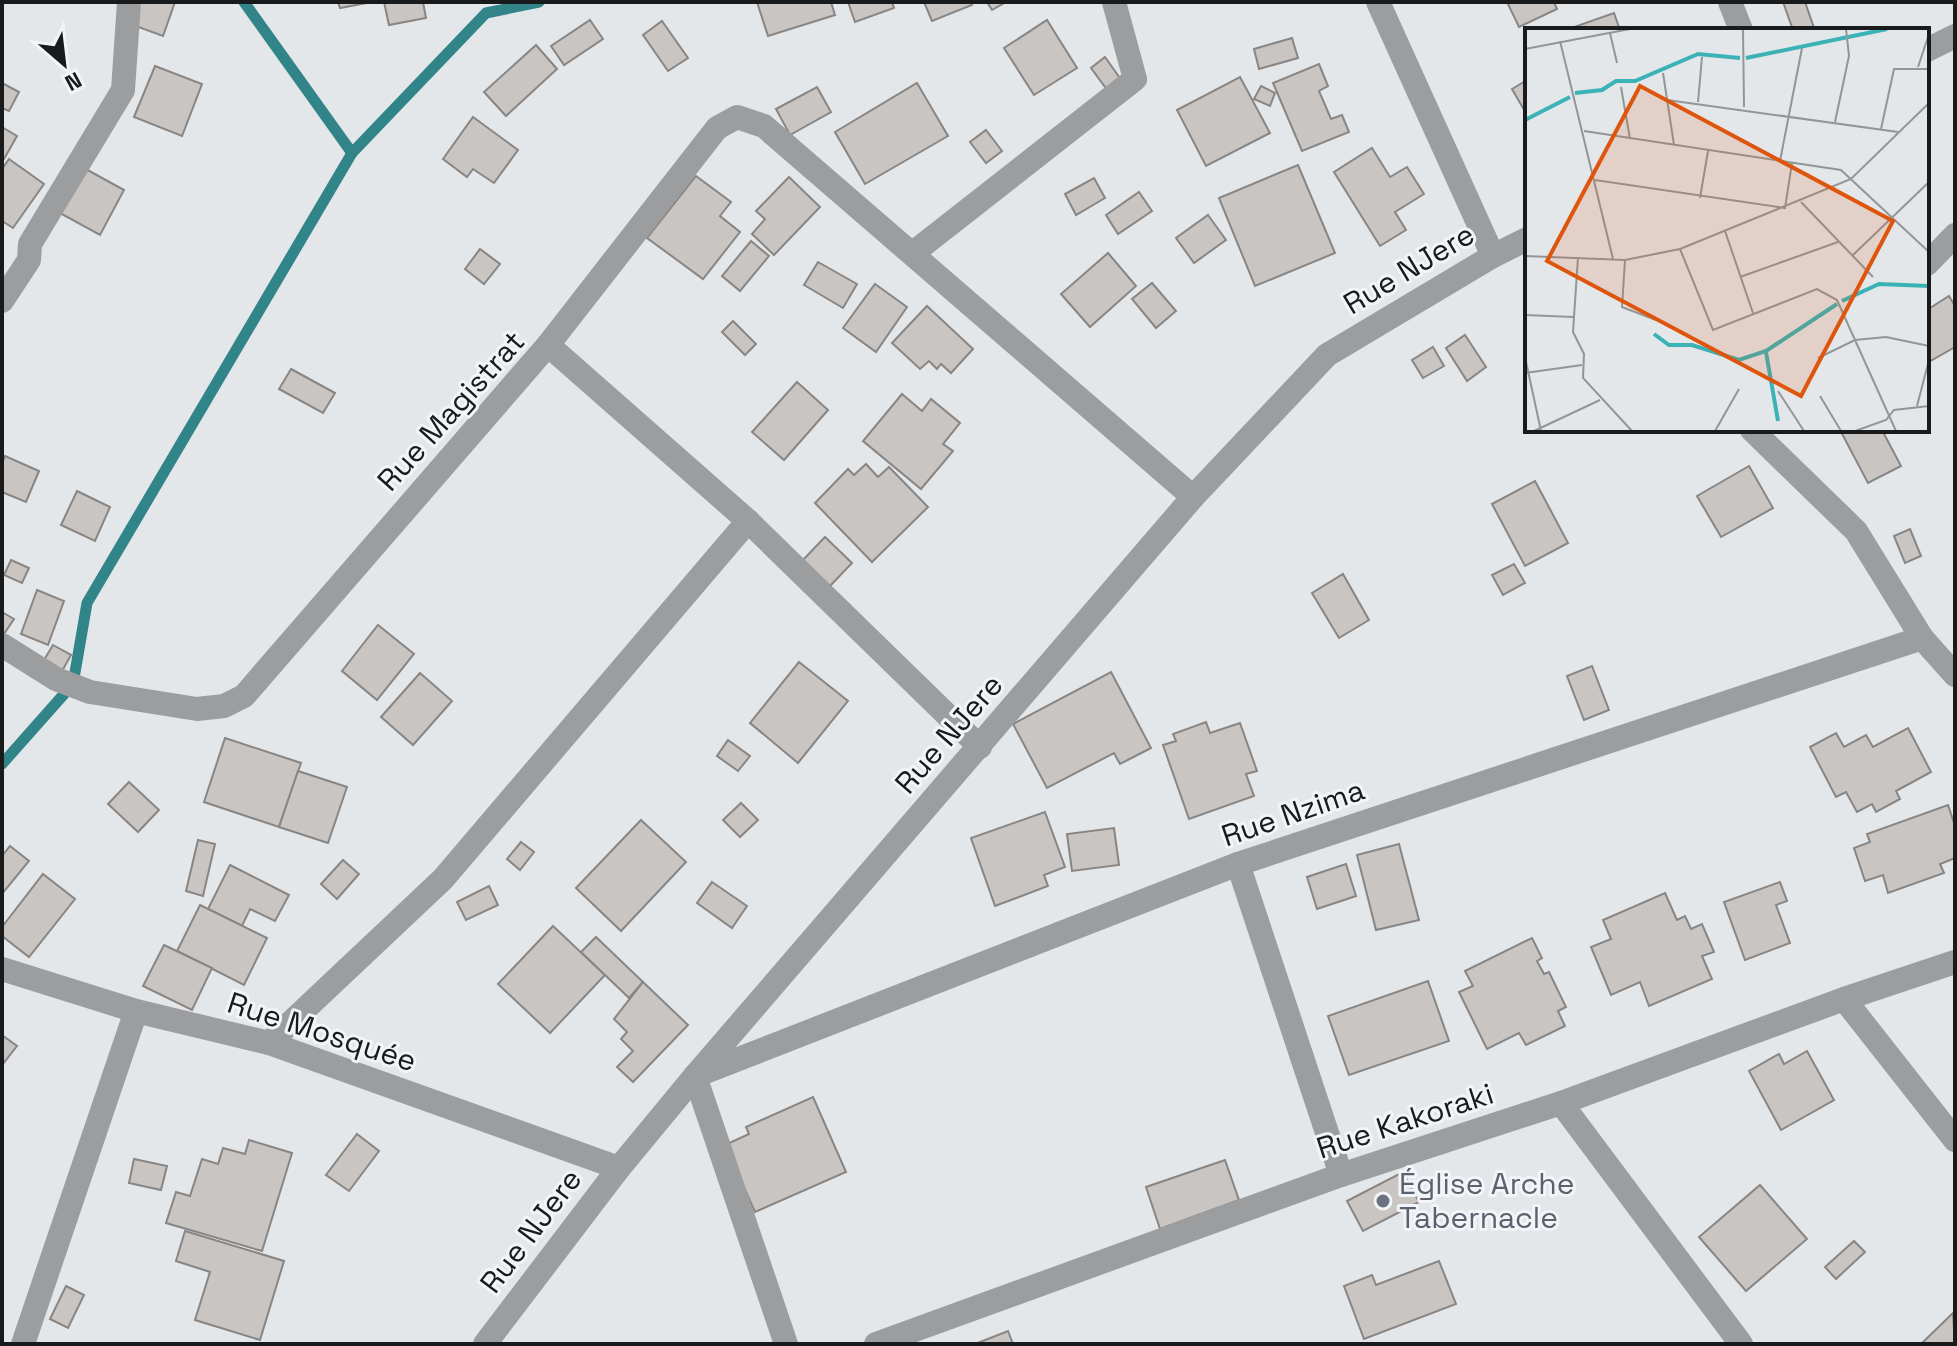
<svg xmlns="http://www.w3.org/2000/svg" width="1957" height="1346" font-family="'Space Grotesk',sans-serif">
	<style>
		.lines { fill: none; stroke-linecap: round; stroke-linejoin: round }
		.stream { stroke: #318488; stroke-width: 11 }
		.building { fill: #c8c5c3; stroke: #888583; stroke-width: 2 }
		.minor { stroke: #9c9d9e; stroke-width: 24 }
		.worship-dot { fill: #6b7280; stroke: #f2f4f7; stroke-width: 3 }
		.labels { text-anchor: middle; stroke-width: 6; stroke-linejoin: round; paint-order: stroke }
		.street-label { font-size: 30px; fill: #191a1b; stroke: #f2f4f7 }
		.worship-label { font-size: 30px; fill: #5b616d; stroke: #f2f4f7; text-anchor: start }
		.inset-river { fill: none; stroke: #3bb2b6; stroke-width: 4 }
		.inset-road { fill: none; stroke: #939597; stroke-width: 2 }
		.view { fill: #de560d; fill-opacity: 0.15; stroke: #de560d; stroke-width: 4 }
		.inset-edge { fill: none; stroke: #191a1b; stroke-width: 4 }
	</style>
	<rect width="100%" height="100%" fill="#e4e7ea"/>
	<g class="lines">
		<g class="stream">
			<path d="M244,2L352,153"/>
			<path d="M2,764L73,684L87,603L352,153L486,13L539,2"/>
		</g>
	</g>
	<g class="building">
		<path d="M137,2H175L163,36L130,24Z"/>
		<path d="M338,2H372L340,8Z"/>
		<path d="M384,2H423L426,18L389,25Z"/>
		<path d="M757,2H831L835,15L768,36Z"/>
		<path d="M848,2H892L894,8L855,22Z"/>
		<path d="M924,2H971L972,5L932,21Z"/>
		<path d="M987,2H1006L992,10Z"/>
		<path d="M1507,2H1554L1557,9L1519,27Z"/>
		<path d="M1783,2H1805L1814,28L1793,30Z"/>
		<path d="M1614,13L1620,30H1575L1574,27Z"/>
		<path d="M590,20L603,39L564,65L551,46Z"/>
		<path d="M1047,20L1077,68L1034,95L1004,48Z"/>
		<path d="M662,21L688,58L668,71L643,35Z"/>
		<path d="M1292,38L1298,58L1259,69L1254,49Z"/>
		<path d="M536,45L557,69L506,116L484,92Z"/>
		<path d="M1105,57L1122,81L1108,91L1091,68Z"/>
		<path d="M1319,64L1328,86L1319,91L1331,119L1342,115L1349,132L1302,151L1273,83Z"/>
		<path d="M155,66L202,84L182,136L134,117Z"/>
		<path d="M1240,77L1270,133L1206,166L1177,110Z"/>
		<path d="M1527,80V115L1512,89Z"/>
		<path d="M2,83L19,92L9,111L2,108Z"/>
		<path d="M917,83L948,136L865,184L835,132Z"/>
		<path d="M1261,86L1275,93L1270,106L1254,99Z"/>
		<path d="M817,87L831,112L790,135L776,109Z"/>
		<path d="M473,117L518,150L494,183L473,169L467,177L443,159Z"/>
		<path d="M2,127L17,136L4,159L2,158Z"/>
		<path d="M986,130L1002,151L986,163L970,142Z"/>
		<path d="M1372,148L1390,177L1407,167L1424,194L1395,212L1406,230L1380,246L1334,172Z"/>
		<path d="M9,159L44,184L13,228L2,221V169Z"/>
		<path d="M73,162L124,190L100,235L49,207Z"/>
		<path d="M1298,165L1335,253L1255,286L1219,198Z"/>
		<path d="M696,176L731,202L720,216L740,232L703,279L647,238Z"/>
		<path d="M789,177L820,207L774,255L752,234L765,219L756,211Z"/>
		<path d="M1094,178L1105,198L1076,215L1065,194Z"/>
		<path d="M1139,192L1152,211L1118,234L1106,215Z"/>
		<path d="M1208,215L1226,240L1194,263L1176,238Z"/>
		<path d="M751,241L769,256L740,291L722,276Z"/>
		<path d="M480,249L500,264L484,284L465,269Z"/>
		<path d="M1108,253L1136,286L1090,327L1061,294Z"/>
		<path d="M818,262L857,284L843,308L804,285Z"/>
		<path d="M1152,283L1176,311L1156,328L1132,299Z"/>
		<path d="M875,284L907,307L876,352L843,328Z"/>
		<path d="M1949,296L1955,306V347L1927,363V310Z"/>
		<path d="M927,306L973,349L951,373L941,364L937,369L929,361L920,369L892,343Z"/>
		<path d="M733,321L756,344L745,355L722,332Z"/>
		<path d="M1465,335L1486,367L1467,381L1446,348Z"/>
		<path d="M1433,347L1444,366L1423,378L1412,360Z"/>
		<path d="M291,369L335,393L323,413L279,389Z"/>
		<path d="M797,382L828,410L784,460L752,432Z"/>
		<path d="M902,394L922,411L931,399L960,423L943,444L953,451L921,489L863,441Z"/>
		<path d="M1840,430H1882L1901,466L1868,483Z"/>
		<path d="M5,456L39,471L26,502L2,492V464Z"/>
		<path d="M866,464L878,477L889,467L928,507L872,562L815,503L848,469L854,475Z"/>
		<path d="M1749,466L1773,508L1721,537L1697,496Z"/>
		<path d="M1535,481L1568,543L1525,566L1492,504Z"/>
		<path d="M77,491L110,507L95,541L61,525Z"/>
		<path d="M1910,529L1921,556L1905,563L1894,536Z"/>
		<path d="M825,537L852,563L828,588L801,562Z"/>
		<path d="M11,560L29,568L22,583L4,575Z"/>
		<path d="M1514,564L1525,583L1503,595L1492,575Z"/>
		<path d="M1343,574L1369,620L1339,638L1312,593Z"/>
		<path d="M37,590L64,601L48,645L21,634Z"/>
		<path d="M2,612L14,619L2,637Z"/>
		<path d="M378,625L414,654L377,700L342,671Z"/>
		<path d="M53,645L71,655L62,671L44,660Z"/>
		<path d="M799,662L848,701L798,763L750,723Z"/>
		<path d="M1592,666L1609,710L1584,720L1567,676Z"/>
		<path d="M1111,672L1151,748L1120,764L1114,753L1047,788L1013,724Z"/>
		<path d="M420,673L452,701L413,745L381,717Z"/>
		<path d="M1206,722L1210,733L1240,723L1257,771L1246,774L1254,796L1189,819L1163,745L1176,741L1173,734Z"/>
		<path d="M1908,728L1931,772L1896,791L1900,799L1876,812L1872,804L1857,812L1846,792L1836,797L1810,747L1836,733L1844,747L1866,735L1873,747Z"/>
		<path d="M225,738L301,763L279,827L204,802Z"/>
		<path d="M728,740L750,756L738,771L717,756Z"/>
		<path d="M298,771L347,787L328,843L279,827Z"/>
		<path d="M129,782L159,810L138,832L108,804Z"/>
		<path d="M741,803L758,820L740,837L723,820Z"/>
		<path d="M1948,805L1955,826V858L1940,864L1944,873L1888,893L1883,875L1865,881L1854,848L1870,842L1867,834Z"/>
		<path d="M1045,812L1065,867L1044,875L1048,886L995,906L971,838Z"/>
		<path d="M641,820L686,862L621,931L576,888Z"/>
		<path d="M1114,828L1119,865L1072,871L1067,834Z"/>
		<path d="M198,840L215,844L203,896L186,891Z"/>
		<path d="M521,842L534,852L520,870L507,859Z"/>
		<path d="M1399,844L1419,920L1376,930L1357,855Z"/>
		<path d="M10,846L29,861L2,894V856Z"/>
		<path d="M343,860L359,874L337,899L321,884Z"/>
		<path d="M1346,864L1356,896L1317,909L1307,877Z"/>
		<path d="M230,865L289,895L275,921L250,909L242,926L208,909Z"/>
		<path d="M43,874L75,899L29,957L2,936V927Z"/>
		<path d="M712,882L747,906L732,928L697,903Z"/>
		<path d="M1780,882L1787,901L1776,905L1790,943L1745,960L1724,902Z"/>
		<path d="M489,886L498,905L466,920L457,902Z"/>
		<path d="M1665,893L1677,920L1685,916L1691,929L1702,924L1714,952L1702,956L1712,979L1649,1006L1640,982L1611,995L1591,947L1611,939L1603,920Z"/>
		<path d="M200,905L267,938L244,985L177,951Z"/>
		<path d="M553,926L605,975L550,1033L498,984Z"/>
		<path d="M596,937L643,982L629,998L581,952Z"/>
		<path d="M1532,938L1542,958L1537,961L1544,974L1549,972L1566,1007L1558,1011L1565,1026L1526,1045L1519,1033L1487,1049L1459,992L1473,986L1465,971Z"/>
		<path d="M164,945L212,968L192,1010L143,986Z"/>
		<path d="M1428,981L1449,1041L1349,1075L1328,1016Z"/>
		<path d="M643,982L688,1025L633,1082L617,1067L633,1051L621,1039L627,1032L614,1019Z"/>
		<path d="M2,1035L17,1046L2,1065Z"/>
		<path d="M1807,1051L1834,1100L1781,1130L1749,1071L1779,1054L1784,1064Z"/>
		<path d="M813,1097L846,1172L755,1212L725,1145L749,1134L746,1127Z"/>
		<path d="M357,1134L379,1151L349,1191L326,1175Z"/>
		<path d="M249,1140L292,1153L262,1251L166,1223L176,1192L190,1196L202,1159L218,1164L223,1148L245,1154Z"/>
		<path d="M134,1159L167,1166L161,1190L129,1183Z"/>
		<path d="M1225,1160L1239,1200L1160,1229L1146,1187Z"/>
		<path d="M1403,1172L1419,1202L1363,1231L1347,1201Z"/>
		<path d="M1760,1185L1807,1239L1746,1291L1699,1237Z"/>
		<path d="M185,1231L284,1261L260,1340L195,1320L210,1272L176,1261Z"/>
		<path d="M1854,1241L1865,1252L1836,1279L1825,1267Z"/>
		<path d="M1439,1261L1456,1304L1364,1339L1344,1286L1372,1275L1376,1285Z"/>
		<path d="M66,1286L84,1295L68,1328L50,1319Z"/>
		<path d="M1953,1313L1955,1344H1921Z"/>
		<path d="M1008,1331L1013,1344H975Z"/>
	</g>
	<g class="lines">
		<g class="minor">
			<path d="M1378,2L1493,256"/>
			<path d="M1730,2L1741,30"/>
			<path d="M1927,50L1955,36"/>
			<path d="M913,253L1135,79L1114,2"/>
			<path d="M1927,264L1955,235"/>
			<path d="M2,301L29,260L30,244L123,90L129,2"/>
			<path d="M548,345L748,521L980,747"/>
			<path d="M1752,430L1856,531L1922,638L1955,675"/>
			<path d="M2,645L56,679L90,692L197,709L224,706L244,696L548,345L717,128L737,117L764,126L1193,497"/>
			<path d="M1238,864L1341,1175"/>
			<path d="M2,969L136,1011L269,1043L619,1168"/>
			<path d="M1844,999L1955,1140"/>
			<path d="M269,1043L443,879L748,521"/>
			<path d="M1561,1103L1741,1344"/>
			<path d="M23,1344L136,1011"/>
			<path d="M485,1344L619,1168L695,1076L1193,497L1327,355L1493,256L1527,239"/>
			<path d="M786,1344L695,1076L1238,864L1922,638"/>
			<path d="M876,1344L1341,1175L1561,1103L1844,999L1955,962"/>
		</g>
	</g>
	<circle class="worship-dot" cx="1383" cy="1201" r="8"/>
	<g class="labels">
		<g class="street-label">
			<text transform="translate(1409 269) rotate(-31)" y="10">Rue NJere</text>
			<text transform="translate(451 411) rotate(-48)" y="10">Rue Magistrat</text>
			<text transform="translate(949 734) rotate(-49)" y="10">Rue NJere</text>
			<text transform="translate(1293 813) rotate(-19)" y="10">Rue Nzima</text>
			<text transform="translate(322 1032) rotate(18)" y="10">Rue Mosquée</text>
			<text transform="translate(1405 1121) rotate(-18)" y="10">Rue Kakoraki</text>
			<text transform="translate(531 1231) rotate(-53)" y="10">Rue NJere</text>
		</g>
		<g class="worship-label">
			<text x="1399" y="1194">Église Arche<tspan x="1399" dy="34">Tabernacle</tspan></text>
		</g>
	</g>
	<g transform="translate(1525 28)">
		<rect width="404" height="404" fill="#e4e7ea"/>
		<path class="inset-river" d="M221,30L362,1M50,65L77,62L91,53H110L173,26L215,30M0,92L45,69M317,273L354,256L404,258M129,306L144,317H167L214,332L241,323L312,276M241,324L253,393"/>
		<path class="inset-road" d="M218,1L219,79M85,5L92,35M35,13L88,231M0,21L105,1M393,39L404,6M138,45L149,117M96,59L105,111M142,72L373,104M173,74L177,29M310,94L324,28L321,1M356,101L369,41H404M59,103L316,142L404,224M255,133L277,20M70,152L260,180L267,135M175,170L183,123M276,174L348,249M200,203L228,285M155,221L188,302L292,261L312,272L371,403M328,227L404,154M0,228L100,232L155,221L326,151L404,75M53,229L48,304L59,326L58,350L107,403M100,232L97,279L131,292M215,249L313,214M0,287L48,289M0,329L16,403M293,330L330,312L361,309L404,318M0,345L57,337M253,363L279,403M295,368L316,403M392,378L404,332M9,403L75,372M190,403L214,361M330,403L361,392L369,382L404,378"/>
		<path class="view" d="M115,58L368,193L276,368L22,233Z"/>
		<rect width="404" height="404" class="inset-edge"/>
	</g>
	<rect width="1957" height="1346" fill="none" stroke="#191a1b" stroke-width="8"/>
	<g transform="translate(64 64) rotate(152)" stroke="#f2f4f7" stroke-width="6" paint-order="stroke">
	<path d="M0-6L14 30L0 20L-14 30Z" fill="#191a1b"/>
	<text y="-12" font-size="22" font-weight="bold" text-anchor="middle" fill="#191a1b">N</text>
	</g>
</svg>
